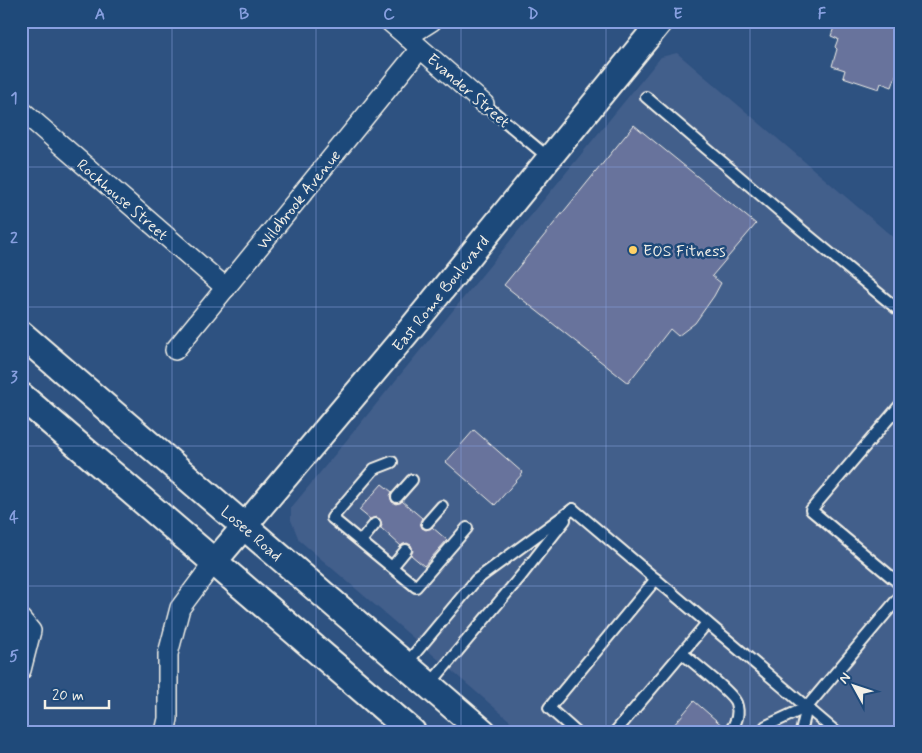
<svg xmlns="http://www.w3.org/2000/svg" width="922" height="753" font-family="Mynerve,sans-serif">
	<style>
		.built { fill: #435f8b }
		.building { fill: #68739c; stroke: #f4f1e8 }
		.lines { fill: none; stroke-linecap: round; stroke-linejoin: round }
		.service-casing { stroke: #f4f1e8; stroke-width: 14 }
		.minor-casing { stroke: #f4f1e8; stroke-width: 22 }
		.tertiary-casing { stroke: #f4f1e8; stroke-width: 28 }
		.secondary-casing { stroke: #f4f1e8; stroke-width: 30 }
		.service { stroke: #1f4a7a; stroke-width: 10 }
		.minor { stroke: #1f4a7a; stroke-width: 19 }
		.tertiary { stroke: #1f4a7a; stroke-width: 24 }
		.secondary { stroke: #1f4a7a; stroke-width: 26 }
		.grid { fill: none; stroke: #88a0e0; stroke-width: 1; stroke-opacity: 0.55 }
		.poi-dot { fill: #ffd166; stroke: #1f4a7a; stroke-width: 2 }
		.labels { text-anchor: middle; stroke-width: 5; stroke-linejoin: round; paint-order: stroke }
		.street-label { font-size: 16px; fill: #f4f1e8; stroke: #1f4a7a }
		.poi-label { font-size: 16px; fill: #f4f1e8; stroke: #1f4a7a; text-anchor: start }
		.neatline { fill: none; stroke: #88a0e0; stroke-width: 2 }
		.grid-label { font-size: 16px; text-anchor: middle; font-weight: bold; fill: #88a0e0 }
	</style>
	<rect width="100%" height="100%" fill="#2e5281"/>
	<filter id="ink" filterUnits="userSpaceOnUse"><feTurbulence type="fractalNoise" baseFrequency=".02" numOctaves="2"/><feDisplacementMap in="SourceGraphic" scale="10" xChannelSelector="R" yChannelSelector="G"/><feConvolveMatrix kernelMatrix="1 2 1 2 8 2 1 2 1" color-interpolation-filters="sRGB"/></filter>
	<g filter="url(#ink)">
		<path class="built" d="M677,53L901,244V732H523L299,540L291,520V508L661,57Z"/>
		<g class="building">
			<path d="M836,21H901V61L892,87L881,83L879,89L843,77L845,70L832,66L837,49L835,47L838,39L831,36Z"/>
			<path d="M634,125L756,224L712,276L721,283L714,296L695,323L678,336L670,329L628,383L504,285Z"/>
			<path d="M474,430L523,473L495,505L446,462Z"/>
			<path d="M382,484L392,492L390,496L392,502L396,504L402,501L422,518L420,522L422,528L426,530L432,527L447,540L424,566L411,555L413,551L411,545L407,543L401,546L381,528L382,525L380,519L376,517L370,519L359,510Z"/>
			<path d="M694,701L724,727L722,732H668Z"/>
		</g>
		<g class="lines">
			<defs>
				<g id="service">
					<path d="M646,97L803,231L901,312"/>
					<path d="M484,104L549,158"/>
					<path d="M901,404L811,510L901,585"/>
					<path d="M392,462L374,469L332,518L416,587L467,528"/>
					<path d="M397,497L412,480"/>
					<path d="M573,509L836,732"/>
					<path d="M427,523L442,506"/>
					<path d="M361,541L375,524"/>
					<path d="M392,567L406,550"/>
					<path d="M682,653C692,662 733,693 736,703C740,714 736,724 729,732"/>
					<path d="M406,664L476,580L573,509"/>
					<path d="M430,684L521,576L565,520"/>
					<path d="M576,732L549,708L656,579"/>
					<path d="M615,732L707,623"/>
					<path d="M761,732L766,726L807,707L901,595"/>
					<path d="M801,732L807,707"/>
				</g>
				<g id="minor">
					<path d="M389,21L484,104"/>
					<path d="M407,37L432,21"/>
					<path d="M21,110L226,288"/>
					<path d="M175,350L420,49"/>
					<path d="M21,619L31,631L21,670"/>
					<path d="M165,732L168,719V654L180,608L215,561"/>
				</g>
				<path id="tertiary" d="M215,561L407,333L661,21"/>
				<g id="secondary">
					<path d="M21,334L483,732"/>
					<path d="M21,396L412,732"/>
				</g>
			</defs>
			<use href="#service" class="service-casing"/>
			<use href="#minor" class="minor-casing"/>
			<use href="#tertiary" class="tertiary-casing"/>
			<use href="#secondary" class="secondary-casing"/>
			<use href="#service" class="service"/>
			<use href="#minor" class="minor"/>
			<use href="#tertiary" class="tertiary"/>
			<use href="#secondary" class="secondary"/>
		</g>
	</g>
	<path class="grid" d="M172,21V732M316,21V732M461,21V732M606,21V732M750,21V732M21,167H901M21,307H901M21,446H901M21,586H901"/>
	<circle class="poi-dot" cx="633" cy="250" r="5"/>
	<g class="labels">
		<g class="street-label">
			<text transform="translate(469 90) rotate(41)" y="6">Evander Street</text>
			<text transform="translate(123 199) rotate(41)" y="6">Rockhouse Street</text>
			<text transform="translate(298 199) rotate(-51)" y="6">Wildbrook Avenue</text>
			<text transform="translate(440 293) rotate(-51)" y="6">East Rome Boulevard</text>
			<text transform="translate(252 533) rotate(41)" y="6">Losee Road</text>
		</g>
		<g class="poi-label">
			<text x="643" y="256">EOS Fitness</text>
		</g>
	</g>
	<rect width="922" height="753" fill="none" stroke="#1f4a7a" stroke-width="55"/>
	<g transform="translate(854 686) rotate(310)" stroke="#1f4a7a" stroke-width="4" paint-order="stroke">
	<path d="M0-4L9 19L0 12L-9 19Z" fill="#f4f1e8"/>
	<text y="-8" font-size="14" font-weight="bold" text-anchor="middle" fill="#f4f1e8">N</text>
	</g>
	<path d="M45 700v8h64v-8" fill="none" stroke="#f4f1e8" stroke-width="2.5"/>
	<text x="52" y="700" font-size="15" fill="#f4f1e8" stroke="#1f4a7a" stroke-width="4" paint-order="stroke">20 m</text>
	<rect x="28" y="28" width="866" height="698" class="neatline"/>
	<g class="grid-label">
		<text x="100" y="19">A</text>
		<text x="244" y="19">B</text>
		<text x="389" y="19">C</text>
		<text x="533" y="19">D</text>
		<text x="678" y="19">E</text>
		<text x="822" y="19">F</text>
		<text x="14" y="103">1</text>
		<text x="14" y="243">2</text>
		<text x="14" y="382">3</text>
		<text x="14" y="522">4</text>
		<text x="14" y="661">5</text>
	</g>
</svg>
